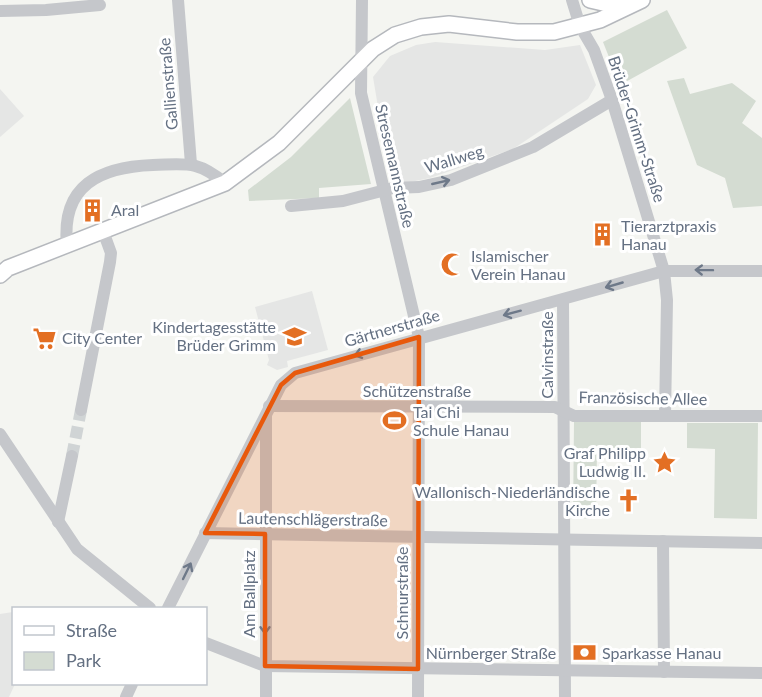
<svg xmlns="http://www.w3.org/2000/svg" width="762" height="697" font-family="Lato,sans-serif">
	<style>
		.built { fill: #e5e6e5 }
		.green { fill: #d4dcd2 }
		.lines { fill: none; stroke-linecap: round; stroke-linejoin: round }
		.minor-tunnel { stroke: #d0d4d5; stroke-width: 12; stroke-dasharray: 12 6; stroke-linecap: butt }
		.major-casing { stroke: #b5b8bd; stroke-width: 18 }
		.minor { stroke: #c5c7cb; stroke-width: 12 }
		.major { stroke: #fff; stroke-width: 15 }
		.oneway { stroke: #6e7989 }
		.marked { fill: #e8590c; fill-opacity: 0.2; stroke: #e8590c; stroke-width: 4.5; stroke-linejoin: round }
		.labels { text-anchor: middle; stroke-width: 6; stroke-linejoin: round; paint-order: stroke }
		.street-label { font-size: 16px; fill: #647082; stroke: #fff }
		.poi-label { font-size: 16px; fill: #647082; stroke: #fff; text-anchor: start }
	</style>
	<rect width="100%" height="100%" fill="#f4f5f1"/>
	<g class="built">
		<path d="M435,42L545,50L580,45L596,85L588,99L513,149L430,178L405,183L389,173L373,77L390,56L416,45Z"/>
		<path d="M0,89L24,116L0,137Z"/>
		<path d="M312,291L328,350L287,361L288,367L277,370L267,365L269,360L255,307Z"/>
		<path d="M13,612L15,684L9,697H0V614Z"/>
	</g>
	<g class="green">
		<path d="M667,10L687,48L620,85L603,42Z"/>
		<path d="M684,78L690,94L732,83L756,101L742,123L762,138V206L733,208L725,178L697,165L667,81Z"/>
		<path d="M350,98L371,184L319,188V198L249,201L248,190L291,157Z"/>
		<path d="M574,422H641V448H597L596,518L573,519Z"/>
		<path d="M687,423H758L757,519L714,518L715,449L687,448Z"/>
	</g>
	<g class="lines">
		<path class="minor-tunnel" d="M72,456L81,410"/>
		<defs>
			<g id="major">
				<path d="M590,0L603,3L620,0"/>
				<path d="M0,275L8,268L225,183L279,143L373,49L395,35L421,27L449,24L517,32H554L600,20L642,0"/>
			</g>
		</defs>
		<use href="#major" class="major-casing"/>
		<g class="minor">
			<path d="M178,0L191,164"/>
			<path d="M362,0L361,93L419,337L418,697"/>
			<path d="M572,0L580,26L594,50L612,100L664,271L667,300L665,416"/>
			<path d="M0,11L46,10L100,5"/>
			<path d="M291,206L343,201L393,188L419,187L451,180L533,147L612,100"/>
			<path d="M67,245C61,185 100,167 153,165C187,164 197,160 225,183"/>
			<path d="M563,300L565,697"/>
			<path d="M269,406L555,407L574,416H762"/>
			<path d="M81,410L110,262L111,253L103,231"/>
			<path d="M0,434L77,549L150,608"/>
			<path d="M58,522L72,456"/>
			<path d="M205,533L762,543"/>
			<path d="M663,541L664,672"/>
			<path d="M168,608L281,385L295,373L664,271H762"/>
			<path d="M206,643L265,666L762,673"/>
			<path d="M126,697L132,684"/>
			<path d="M266,697V416"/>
		</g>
		<use href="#major" class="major"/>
	</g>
	<defs><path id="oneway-shaft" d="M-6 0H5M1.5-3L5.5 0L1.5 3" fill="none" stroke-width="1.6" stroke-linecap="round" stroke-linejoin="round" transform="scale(1.5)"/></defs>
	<g class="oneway">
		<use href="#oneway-shaft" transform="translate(441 182) rotate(-13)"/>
		<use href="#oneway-shaft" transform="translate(704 270) rotate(-179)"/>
		<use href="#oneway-shaft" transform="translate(614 285) rotate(164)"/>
		<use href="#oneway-shaft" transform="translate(512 313) rotate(165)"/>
		<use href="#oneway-shaft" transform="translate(363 353) rotate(164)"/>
		<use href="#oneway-shaft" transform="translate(187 571) rotate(-64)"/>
		<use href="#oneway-shaft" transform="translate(265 625) rotate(90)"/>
	</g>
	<path class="marked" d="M419,337L418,669L265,666V534L205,533L281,385L295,373Z"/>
	<defs>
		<symbol id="building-bare" viewBox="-9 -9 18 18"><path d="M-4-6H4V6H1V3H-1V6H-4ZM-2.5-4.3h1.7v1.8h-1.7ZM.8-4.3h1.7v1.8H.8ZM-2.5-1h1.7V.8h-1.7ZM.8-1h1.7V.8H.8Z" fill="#e36f23" stroke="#fff" stroke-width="2.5" paint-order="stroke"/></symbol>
		<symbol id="mosque-bare" viewBox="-9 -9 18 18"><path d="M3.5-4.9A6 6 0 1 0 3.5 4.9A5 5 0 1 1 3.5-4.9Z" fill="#e36f23" stroke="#fff" stroke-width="2.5" paint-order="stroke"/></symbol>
		<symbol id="school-bare" viewBox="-9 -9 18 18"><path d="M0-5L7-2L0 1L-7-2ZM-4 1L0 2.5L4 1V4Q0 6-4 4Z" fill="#e36f23" stroke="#fff" stroke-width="2.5" paint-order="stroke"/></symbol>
		<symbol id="supermarket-bare" viewBox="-9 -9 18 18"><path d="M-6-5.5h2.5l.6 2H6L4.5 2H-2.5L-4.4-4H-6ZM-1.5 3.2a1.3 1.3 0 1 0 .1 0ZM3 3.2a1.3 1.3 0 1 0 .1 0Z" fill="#e36f23" stroke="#fff" stroke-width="2.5" paint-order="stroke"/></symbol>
		<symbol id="stadium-bare" viewBox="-9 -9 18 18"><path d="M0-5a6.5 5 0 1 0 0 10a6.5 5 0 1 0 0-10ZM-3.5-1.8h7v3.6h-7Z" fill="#e36f23" stroke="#fff" stroke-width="2.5" paint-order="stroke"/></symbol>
		<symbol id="sight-bare" viewBox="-9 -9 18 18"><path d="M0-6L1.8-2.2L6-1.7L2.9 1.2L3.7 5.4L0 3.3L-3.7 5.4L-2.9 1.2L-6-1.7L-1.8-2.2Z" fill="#e36f23" stroke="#fff" stroke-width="2.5" paint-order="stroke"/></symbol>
		<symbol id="church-bare" viewBox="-9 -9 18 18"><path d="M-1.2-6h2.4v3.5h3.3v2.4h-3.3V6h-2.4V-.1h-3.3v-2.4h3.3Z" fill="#e36f23" stroke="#fff" stroke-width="2.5" paint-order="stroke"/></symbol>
		<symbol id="bank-bare" viewBox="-9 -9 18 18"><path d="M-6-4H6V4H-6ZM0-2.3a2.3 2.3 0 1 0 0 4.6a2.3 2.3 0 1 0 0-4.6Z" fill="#e36f23" stroke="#fff" stroke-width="2.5" paint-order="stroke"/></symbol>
	</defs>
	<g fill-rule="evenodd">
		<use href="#building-bare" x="76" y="194" width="33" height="33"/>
		<use href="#building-bare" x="586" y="218" width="33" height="33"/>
		<use href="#mosque-bare" x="436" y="248" width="33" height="33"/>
		<use href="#school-bare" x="278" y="320" width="33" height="33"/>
		<use href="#supermarket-bare" x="28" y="322" width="33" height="33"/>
		<use href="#stadium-bare" x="378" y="404" width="33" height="33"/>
		<use href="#sight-bare" x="648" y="446" width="33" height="33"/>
		<use href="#church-bare" x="612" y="484" width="33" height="33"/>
		<use href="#bank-bare" x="568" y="636" width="33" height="33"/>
	</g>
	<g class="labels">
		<g class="street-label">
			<text transform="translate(168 84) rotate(-95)" y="6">Gallienstraße</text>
			<text transform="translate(637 129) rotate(72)" y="6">Brüder-Grimm-Straße</text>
			<text transform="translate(454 159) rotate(-17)" y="6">Wallweg</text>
			<text transform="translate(395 166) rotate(77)" y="6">Stresemannstraße</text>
			<text transform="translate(392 328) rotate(-16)" y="6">Gärtnerstraße</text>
			<text transform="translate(547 355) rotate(-90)" y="6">Calvinstraße</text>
			<text x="417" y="397">Schützenstraße</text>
			<text transform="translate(643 398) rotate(1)" y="6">Französische Allee</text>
			<text transform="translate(313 519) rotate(1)" y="6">Lautenschlägerstraße</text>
			<text transform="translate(402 593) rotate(-90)" y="6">Schnurstraße</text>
			<text transform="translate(249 594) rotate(-90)" y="6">Am Ballplatz</text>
			<text x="491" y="659">Nürnberger Straße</text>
		</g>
		<g class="poi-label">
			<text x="111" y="216">Aral</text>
			<text x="621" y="232">Tierarztpraxis<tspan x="621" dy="18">Hanau</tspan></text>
			<text x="471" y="262">Islamischer<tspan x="471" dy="18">Verein Hanau</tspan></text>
			<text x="276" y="333" text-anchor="end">Kindertagesstätte<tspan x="276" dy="18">Brüder Grimm</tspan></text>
			<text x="62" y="344">City Center</text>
			<text x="413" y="418">Tai Chi<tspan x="413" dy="18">Schule Hanau</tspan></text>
			<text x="646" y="459" text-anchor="end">Graf Philipp<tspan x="646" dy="18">Ludwig II.</tspan></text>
			<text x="610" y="498" text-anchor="end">Wallonisch-Niederländische<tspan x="610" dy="18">Kirche</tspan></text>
			<text x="602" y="659">Sparkasse Hanau</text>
		</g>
	</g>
	<rect x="12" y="607" width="195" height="78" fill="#ffffff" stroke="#c1c6cd" stroke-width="1.5"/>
	<rect x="24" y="626" width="30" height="9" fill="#ffffff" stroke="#c1c6cd" stroke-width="1.5"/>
	<text x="66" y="637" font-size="18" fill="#647082">Straße</text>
	<rect x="24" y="652" width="30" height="18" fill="#d4dcd2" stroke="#c1c6cd" stroke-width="1.5"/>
	<text x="66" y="667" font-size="18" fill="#647082">Park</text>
</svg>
